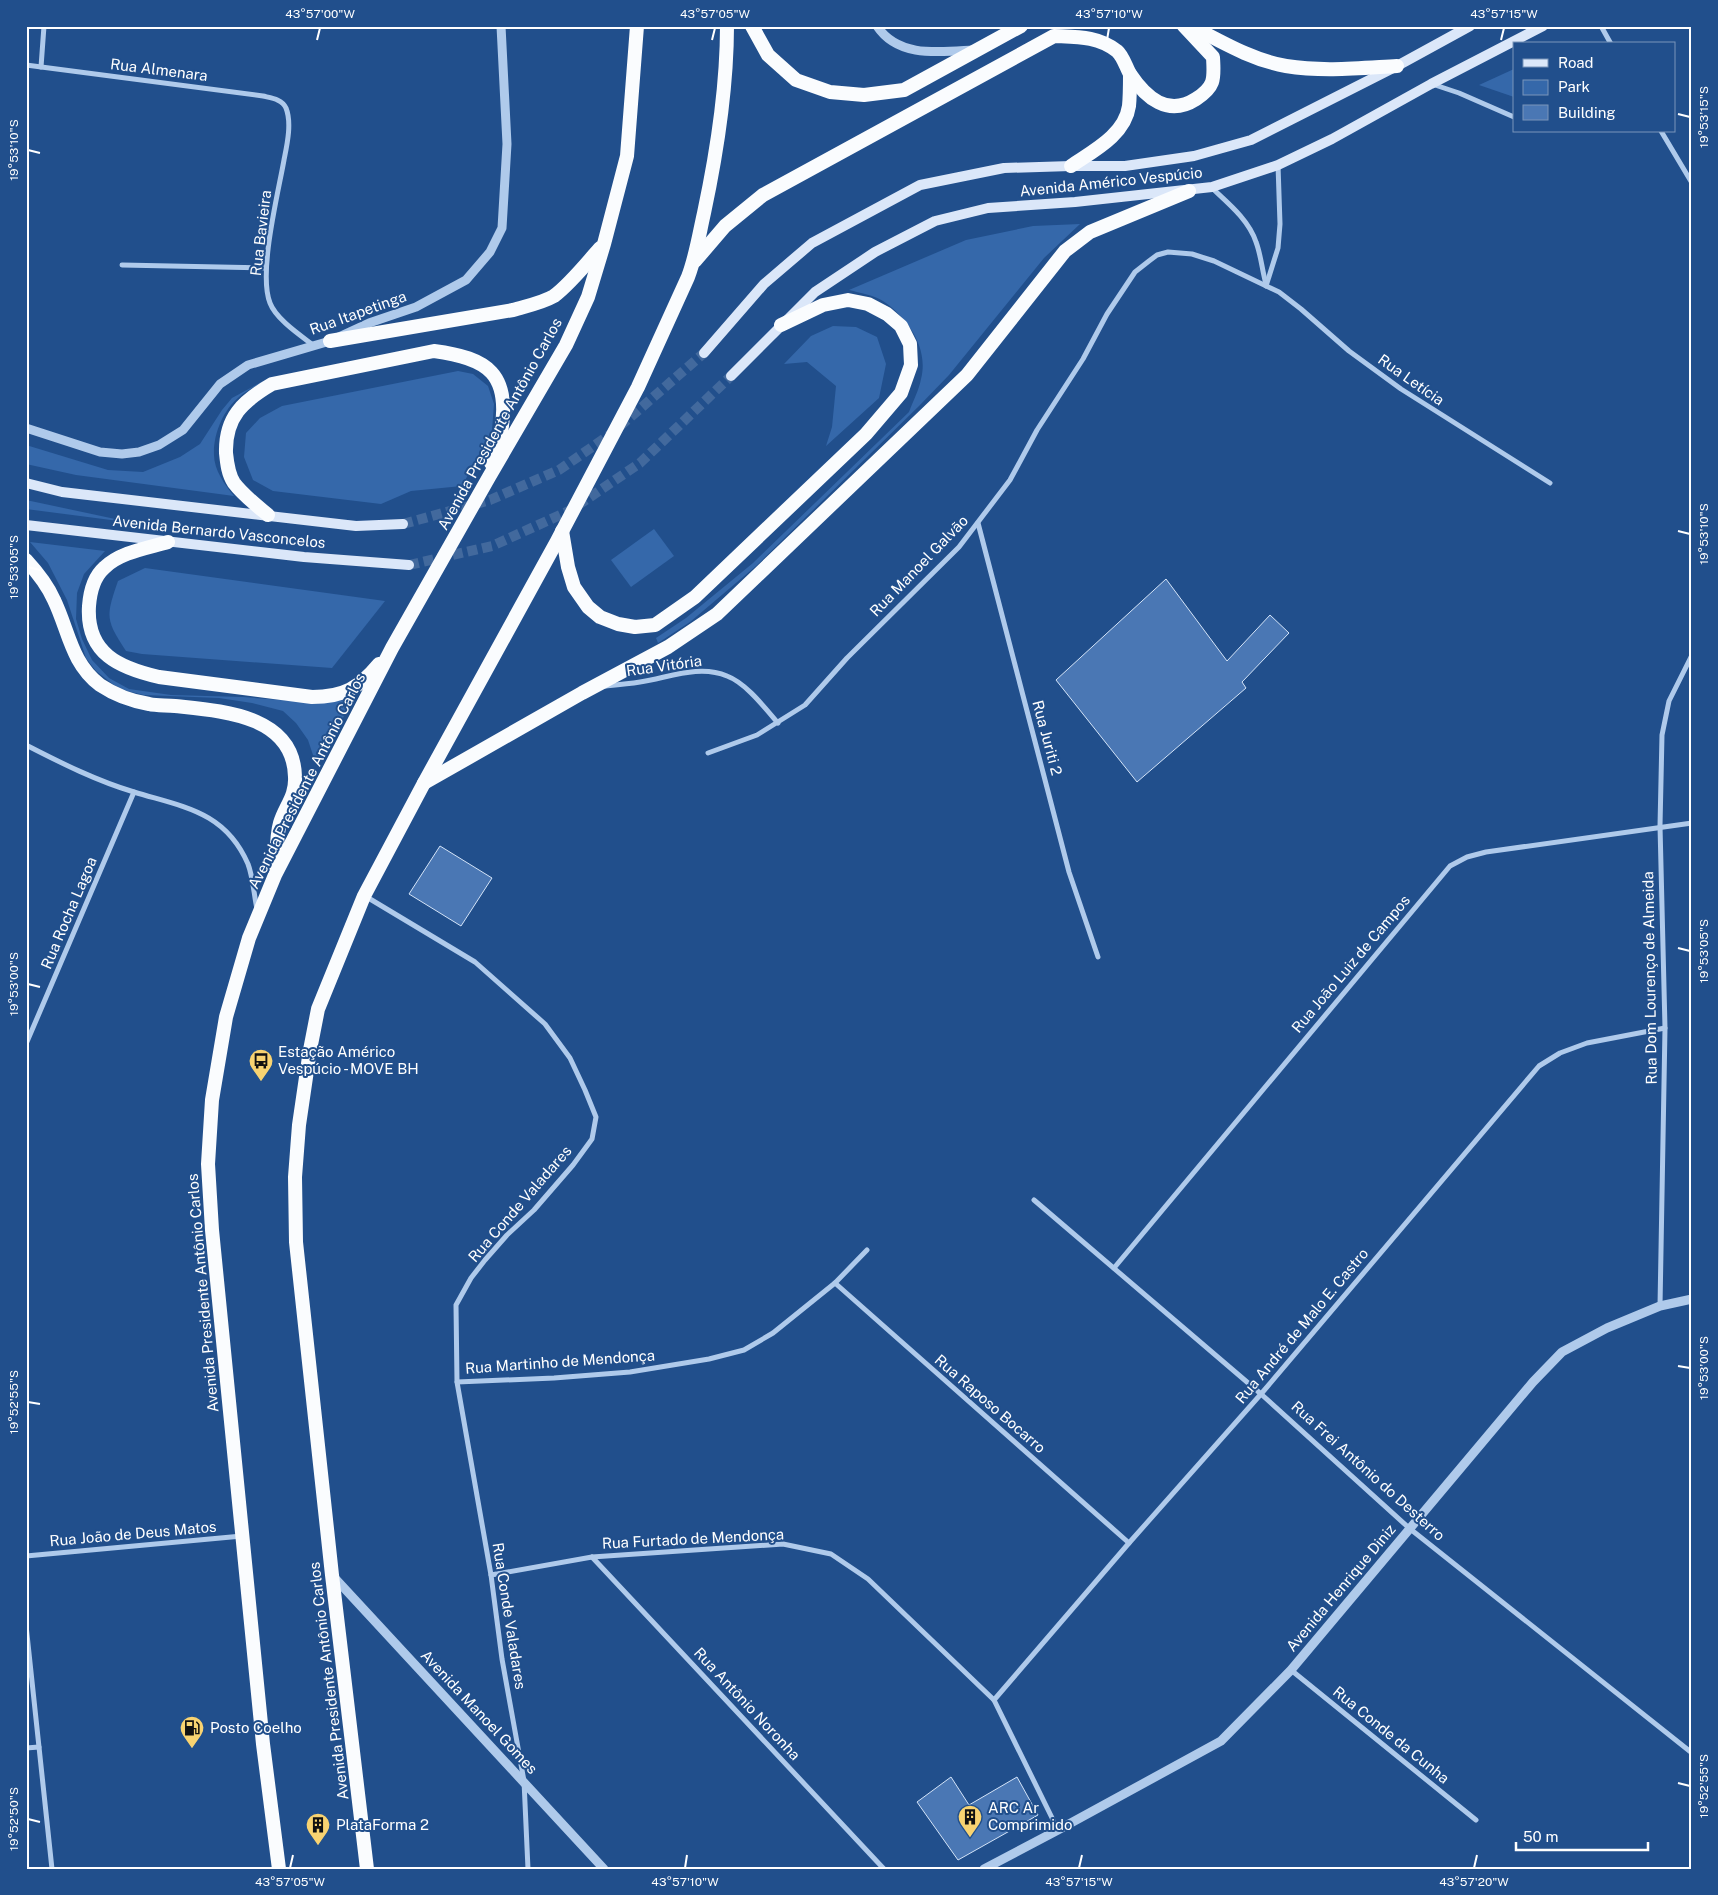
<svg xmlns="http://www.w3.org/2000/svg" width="1718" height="1895" font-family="'Public Sans',sans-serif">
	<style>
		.green { fill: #3568aa }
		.building { fill: #4a77b4; stroke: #d4e4f8 }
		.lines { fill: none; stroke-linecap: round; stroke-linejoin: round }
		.secondary-tunnel { stroke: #42699d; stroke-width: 10; stroke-dasharray: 10 5; stroke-linecap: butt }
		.minor { stroke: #afcaeb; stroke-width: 5 }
		.tertiary { stroke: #afcaeb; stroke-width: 9 }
		.secondary { stroke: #dbe7f9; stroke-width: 10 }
		.trunk { stroke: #fafcfe; stroke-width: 14 }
		.ticks { fill: none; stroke: #fff; stroke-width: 2 }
		.labels { text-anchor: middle; stroke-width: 4; stroke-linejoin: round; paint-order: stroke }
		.street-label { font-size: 15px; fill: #fff; stroke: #214f8c }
		.poi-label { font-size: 15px; fill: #fff; stroke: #214f8c; text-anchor: start }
		.neatline { fill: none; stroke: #fff; stroke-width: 2 }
		.ticks-label { font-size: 12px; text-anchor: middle; fill: #fff }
	</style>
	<rect width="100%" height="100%" fill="#214f8c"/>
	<g class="green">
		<path d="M1514,69V97L1479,85Z"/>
		<path d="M1080,224L1044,258L949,375L919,406L756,566L690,622L658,643L656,638L686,618L753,563L909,412C913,401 919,390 921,379C929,348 908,318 883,301C874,295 860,293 849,290L966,240L1033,226Z"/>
		<path d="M833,326L856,327L877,337L886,364L879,398L826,446L832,427L836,386L807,362L784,364L811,336Z"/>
		<path d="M458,371L473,374L488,386L494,404L492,430L462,486L411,491L381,504L273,491L253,480L244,457L246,433L260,418L282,406Z"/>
		<path d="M265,380C257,386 247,390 239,397C223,410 213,435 214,455C214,470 225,485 234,496L76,475L26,464V445L108,470L143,472L180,457L200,444L222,410L232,398Z"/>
		<path d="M26,500L134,523L26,509Z"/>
		<path d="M654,529L674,556L631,587L611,560Z"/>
		<path d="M30,542L105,551L84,574L77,593L76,619L82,639L92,660L109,678L129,689L171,695L243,697L318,703L353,699L317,767L308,740L296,723L283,711L252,703L219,698L144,695L127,691L114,685L96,671L86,658L67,600L48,563Z"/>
		<path d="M145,568L385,601L332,668L142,654L126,651C105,619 106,616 118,581Z"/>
	</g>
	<g class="building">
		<path d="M1166,579L1227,661L1270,615L1289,633L1242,682L1246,688L1137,782L1056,680Z"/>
		<path d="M440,846L492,878L461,926L409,894Z"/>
		<path d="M951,1777L969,1805L1017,1777L1038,1815L958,1860L917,1802Z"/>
	</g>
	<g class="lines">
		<g class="secondary-tunnel">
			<path d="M403,524L490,500L559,470L611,434L704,353"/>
			<path d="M409,565L492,546L571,510L640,463L731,376"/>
		</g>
		<g class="minor">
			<path d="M1601,26L1611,44"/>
			<path d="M26,65L263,96C271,98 282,99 286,108C292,123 287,145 284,160C278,194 258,273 270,303C276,319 300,335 313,345"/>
			<path d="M41,67L44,26"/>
			<path d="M1432,84L1459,93L1514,117"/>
			<path d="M1661,131L1692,183"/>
			<path d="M1212,188C1228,203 1249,220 1256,242C1261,255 1262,270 1266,284"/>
			<path d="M122,265L266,268"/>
			<path d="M1266,286L1278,248L1280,224L1278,165"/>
			<path d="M978,523L1069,872L1098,957"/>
			<path d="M605,686C616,685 628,684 640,682C668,678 699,664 727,676C746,683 765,708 778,723"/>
			<path d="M26,745C61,763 97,781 134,792C183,807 225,811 248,864C253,877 254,895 257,909"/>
			<path d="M708,753L757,735L805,705L847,658L959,547L1010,480L1037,430L1083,359L1107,314L1135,272L1149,261L1157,255L1168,252L1192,254L1214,261L1279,292L1301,309L1349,351L1401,389L1550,483"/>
			<path d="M365,896L475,962L545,1024L570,1058L585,1090L596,1117L592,1139L573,1165L534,1210L507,1235L485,1260L471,1278L456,1305L457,1382L491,1575L502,1659L524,1781L528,1869"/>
			<path d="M26,1044L134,792"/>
			<path d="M1034,1200L1261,1394L1409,1528L1692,1753"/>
			<path d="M1114,1268L1450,866L1467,857L1486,852L1692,823"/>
			<path d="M835,1283L1129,1543"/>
			<path d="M1660,1306L1665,1028L1660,826L1662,735L1669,701L1692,655"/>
			<path d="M457,1382L554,1378L630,1372L709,1359L744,1350L773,1333L835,1283L867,1250"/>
			<path d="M26,1556L242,1536"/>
			<path d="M592,1557L884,1869"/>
			<path d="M491,1575L592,1557L783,1544L831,1554L868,1579L994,1700L1058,1830"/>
			<path d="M26,1625L52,1869"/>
			<path d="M1291,1670L1476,1820"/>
			<path d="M994,1700L1129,1543L1261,1394L1539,1066L1560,1053L1587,1043L1665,1028"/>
			<path d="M26,1748L39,1747"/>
		</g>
		<g class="tertiary">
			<path d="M877,26C898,58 939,52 973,50"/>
			<path d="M26,428L100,452L122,454L139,452L159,445L183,430L220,384L248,365L330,341L369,323L416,307L466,280L490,252L502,228L507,144L501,26"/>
			<path d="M332,1575L604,1869"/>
			<path d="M984,1869L1058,1830L1221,1741L1291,1670L1533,1382L1562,1352L1607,1328L1660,1306L1692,1299"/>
		</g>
		<g class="secondary">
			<path d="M704,353L764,284L812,243L920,185L1004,168L1071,166H1125L1194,156L1251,140L1397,66L1470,26"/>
			<path d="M731,376L815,292L875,252L935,221L988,208L1075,202L1212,187L1278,165L1332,139L1431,84L1543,26"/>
			<path d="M26,483L62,492L356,526L403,524"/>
			<path d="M26,525L304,557L409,565"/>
		</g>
		<g class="trunk">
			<path d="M752,26L768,55L796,80L830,92L864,95L904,90L1021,26"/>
			<path d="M1191,26C1222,42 1252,60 1286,66C1323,72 1361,68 1397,66"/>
			<path d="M1071,166C1093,151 1125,135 1129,106C1130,96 1130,85 1130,74"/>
			<path d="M695,261L725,226L763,195L1054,36C1077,37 1098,36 1117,51C1123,56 1126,67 1130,74C1146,98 1168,117 1196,99C1216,86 1214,78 1213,57L1184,26"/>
			<path d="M330,341L513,310C526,306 542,303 554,296C569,285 587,263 600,248"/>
			<path d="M268,515C256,505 243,495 234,483C228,474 227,463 226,453C225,417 243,401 272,384L434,351C488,358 511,374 501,433C499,443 493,452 491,463"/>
			<path d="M562,531L568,567L574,587L588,607L600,617L618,624L635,627L655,625L695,597L866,434L901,393L911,365L910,344L901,326L887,314L868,304L848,300L823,305L781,325"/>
			<path d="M168,542C148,548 120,552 104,568C94,577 90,593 89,606C86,654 120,668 159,677L312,697C344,697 359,688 379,664"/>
			<path d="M26,560C38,573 47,584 54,600C69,631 71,663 100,685C115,695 131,701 149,704C157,706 166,705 175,706C222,711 294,715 295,777C296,797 285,806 280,823C276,837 277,854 276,868"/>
			<path d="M424,783L582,693L668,647L717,614L967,375L1065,251L1090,232L1189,191"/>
			<path d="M279,1869L263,1744L212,1230L208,1164L212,1100L226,1017L249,938L275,875L392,648L489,477L566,345L588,297L604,244L627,156L637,26"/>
			<path d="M367,1869L332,1575L296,1242L295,1177L299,1125L310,1050L318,1009L364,896L424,783L557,541L638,387L688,277C696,256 699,235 704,213C717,152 727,89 727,26"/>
		</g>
	</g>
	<path class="ticks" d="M317,40L320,28M712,40L715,28M1107,40L1109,28M1501,40L1504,28M1678,114L1690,117M28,150L40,153M1678,531L1690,534M28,567L40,570M1678,948L1690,951M28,984L40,987M1678,1366L1690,1368M28,1402L40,1404M1678,1783L1690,1786M28,1819L40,1822M290,1868L293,1855M685,1868L687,1855M1079,1868L1082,1855M1474,1868L1477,1855"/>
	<defs>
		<symbol id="bus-pin" viewBox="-11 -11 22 30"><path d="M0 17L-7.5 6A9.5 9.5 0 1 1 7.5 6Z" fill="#f8d371" stroke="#214f8c"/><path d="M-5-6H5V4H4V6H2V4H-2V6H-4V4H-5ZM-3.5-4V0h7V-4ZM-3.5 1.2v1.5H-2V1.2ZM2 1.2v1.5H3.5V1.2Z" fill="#111"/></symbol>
		<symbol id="fuel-pin" viewBox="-11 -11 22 30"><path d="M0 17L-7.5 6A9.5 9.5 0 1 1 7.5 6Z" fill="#f8d371" stroke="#214f8c"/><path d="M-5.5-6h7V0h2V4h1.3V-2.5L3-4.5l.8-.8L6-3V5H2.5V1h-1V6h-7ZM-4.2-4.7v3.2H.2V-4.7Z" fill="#111"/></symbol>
		<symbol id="building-pin" viewBox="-11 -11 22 30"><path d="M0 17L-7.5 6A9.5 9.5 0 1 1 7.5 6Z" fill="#f8d371" stroke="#214f8c"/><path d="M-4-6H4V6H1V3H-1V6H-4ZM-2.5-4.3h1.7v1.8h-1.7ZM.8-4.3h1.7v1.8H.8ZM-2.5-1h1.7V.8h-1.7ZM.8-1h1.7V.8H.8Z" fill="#111"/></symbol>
	</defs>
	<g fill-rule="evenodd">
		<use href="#bus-pin" x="247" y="1047" width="28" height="38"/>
		<use href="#fuel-pin" x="178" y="1714" width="28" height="38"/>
		<use href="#building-pin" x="956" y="1803" width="28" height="38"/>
		<use href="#building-pin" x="304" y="1811" width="28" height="38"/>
	</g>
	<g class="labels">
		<g class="street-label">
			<text transform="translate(159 70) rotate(7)" y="5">Rua Almenara</text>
			<text transform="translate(1111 182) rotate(-6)" y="5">Avenida Américo Vespúcio</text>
			<text transform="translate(261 233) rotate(-83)" y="5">Rua Bavieira</text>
			<text transform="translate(358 313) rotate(-20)" y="5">Rua Itapetinga</text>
			<text transform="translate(1411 380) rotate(35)" y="5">Rua Letícia</text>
			<text transform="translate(500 424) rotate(-61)" y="5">Avenida Presidente Antônio Carlos</text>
			<text transform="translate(219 532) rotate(6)" y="5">Avenida Bernardo Vasconcelos</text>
			<text transform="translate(919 566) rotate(-46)" y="5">Rua Manoel Galvão</text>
			<text transform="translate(664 666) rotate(-8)" y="5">Rua Vitória</text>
			<text transform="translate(1047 738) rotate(75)" y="5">Rua Juriti 2</text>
			<text transform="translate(307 781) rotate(-63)" y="5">Avenida Presidente Antônio Carlos</text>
			<text transform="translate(69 913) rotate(-67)" y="5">Rua Rocha Lagoa</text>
			<text transform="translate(1351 964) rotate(-50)" y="5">Rua João Luiz de Campos</text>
			<text transform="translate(1650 978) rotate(-91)" y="5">Rua Dom Lourenço de Almeida</text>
			<text transform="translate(520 1204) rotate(-49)" y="5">Rua Conde Valadares</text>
			<text transform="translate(203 1293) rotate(-95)" y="5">Avenida Presidente Antônio Carlos</text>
			<text transform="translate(1302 1326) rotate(-50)" y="5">Rua André de Malo E. Castro</text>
			<text transform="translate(560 1362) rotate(-4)" y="5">Rua Martinho de Mendonça</text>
			<text transform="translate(990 1404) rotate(41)" y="5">Rua Raposo Bocarro</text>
			<text transform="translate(1368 1471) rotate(42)" y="5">Rua Frei Antônio do Desterro</text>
			<text transform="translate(133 1534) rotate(-5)" y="5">Rua João de Deus Matos</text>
			<text transform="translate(693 1539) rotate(-3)" y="5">Rua Furtado de Mendonça</text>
			<text transform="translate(1341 1588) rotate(-50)" y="5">Avenida Henrique Diniz</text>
			<text transform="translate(509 1616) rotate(81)" y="5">Rua Conde Valadares</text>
			<text transform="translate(329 1681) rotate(-97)" y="5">Avenida Presidente Antônio Carlos</text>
			<text transform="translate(747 1704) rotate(47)" y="5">Rua Antônio Noronha</text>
			<text transform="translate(479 1712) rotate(47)" y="5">Avenida Manoel Gomes</text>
			<text transform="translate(1391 1735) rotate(39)" y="5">Rua Conde da Cunha</text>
		</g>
		<g class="poi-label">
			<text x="278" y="1057">Estação Américo<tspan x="278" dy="17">Vespúcio - MOVE BH</tspan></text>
			<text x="210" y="1733">Posto Coelho</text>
			<text x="988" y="1813">ARC Ar<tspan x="988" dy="17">Comprimido</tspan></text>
			<text x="336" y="1830">PlataForma 2</text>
		</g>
	</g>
	<rect width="1718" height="1895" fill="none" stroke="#214f8c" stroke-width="55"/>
	<rect x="1513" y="42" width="162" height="90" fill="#214f8c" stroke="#7a95ba"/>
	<rect x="1523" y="59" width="25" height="8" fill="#dbe7f9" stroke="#7a95ba"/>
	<text x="1558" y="68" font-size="15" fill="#ffffff">Road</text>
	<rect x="1523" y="80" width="25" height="15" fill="#3568aa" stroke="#7a95ba"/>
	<text x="1558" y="92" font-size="15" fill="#ffffff">Park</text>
	<rect x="1523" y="105" width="25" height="15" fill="#4a77b4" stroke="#7a95ba"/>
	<text x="1558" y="118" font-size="15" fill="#ffffff">Building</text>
	<path d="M1516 1842v8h132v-8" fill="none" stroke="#ffffff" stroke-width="2.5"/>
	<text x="1523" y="1842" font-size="15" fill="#ffffff" stroke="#214f8c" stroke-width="4" paint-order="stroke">50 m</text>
	<rect x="28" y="28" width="1662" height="1840" class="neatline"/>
	<g class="ticks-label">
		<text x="320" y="18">43°57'00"W</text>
		<text x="715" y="18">43°57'05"W</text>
		<text x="1109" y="18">43°57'10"W</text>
		<text x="1504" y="18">43°57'15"W</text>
		<text transform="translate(1704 117) rotate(-90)" y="4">19°53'15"S</text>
		<text transform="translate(14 150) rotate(-90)" y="4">19°53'10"S</text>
		<text transform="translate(1704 534) rotate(-90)" y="4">19°53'10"S</text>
		<text transform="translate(14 567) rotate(-90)" y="4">19°53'05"S</text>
		<text transform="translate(1704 951) rotate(-90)" y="4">19°53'05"S</text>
		<text transform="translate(14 984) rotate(-90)" y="4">19°53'00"S</text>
		<text transform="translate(1704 1368) rotate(-90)" y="4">19°53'00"S</text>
		<text transform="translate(14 1402) rotate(-90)" y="4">19°52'55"S</text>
		<text transform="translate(1704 1786) rotate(-90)" y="4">19°52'55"S</text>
		<text transform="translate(14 1819) rotate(-90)" y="4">19°52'50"S</text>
		<text x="290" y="1886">43°57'05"W</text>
		<text x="685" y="1886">43°57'10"W</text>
		<text x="1079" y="1886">43°57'15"W</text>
		<text x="1474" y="1886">43°57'20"W</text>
	</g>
</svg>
